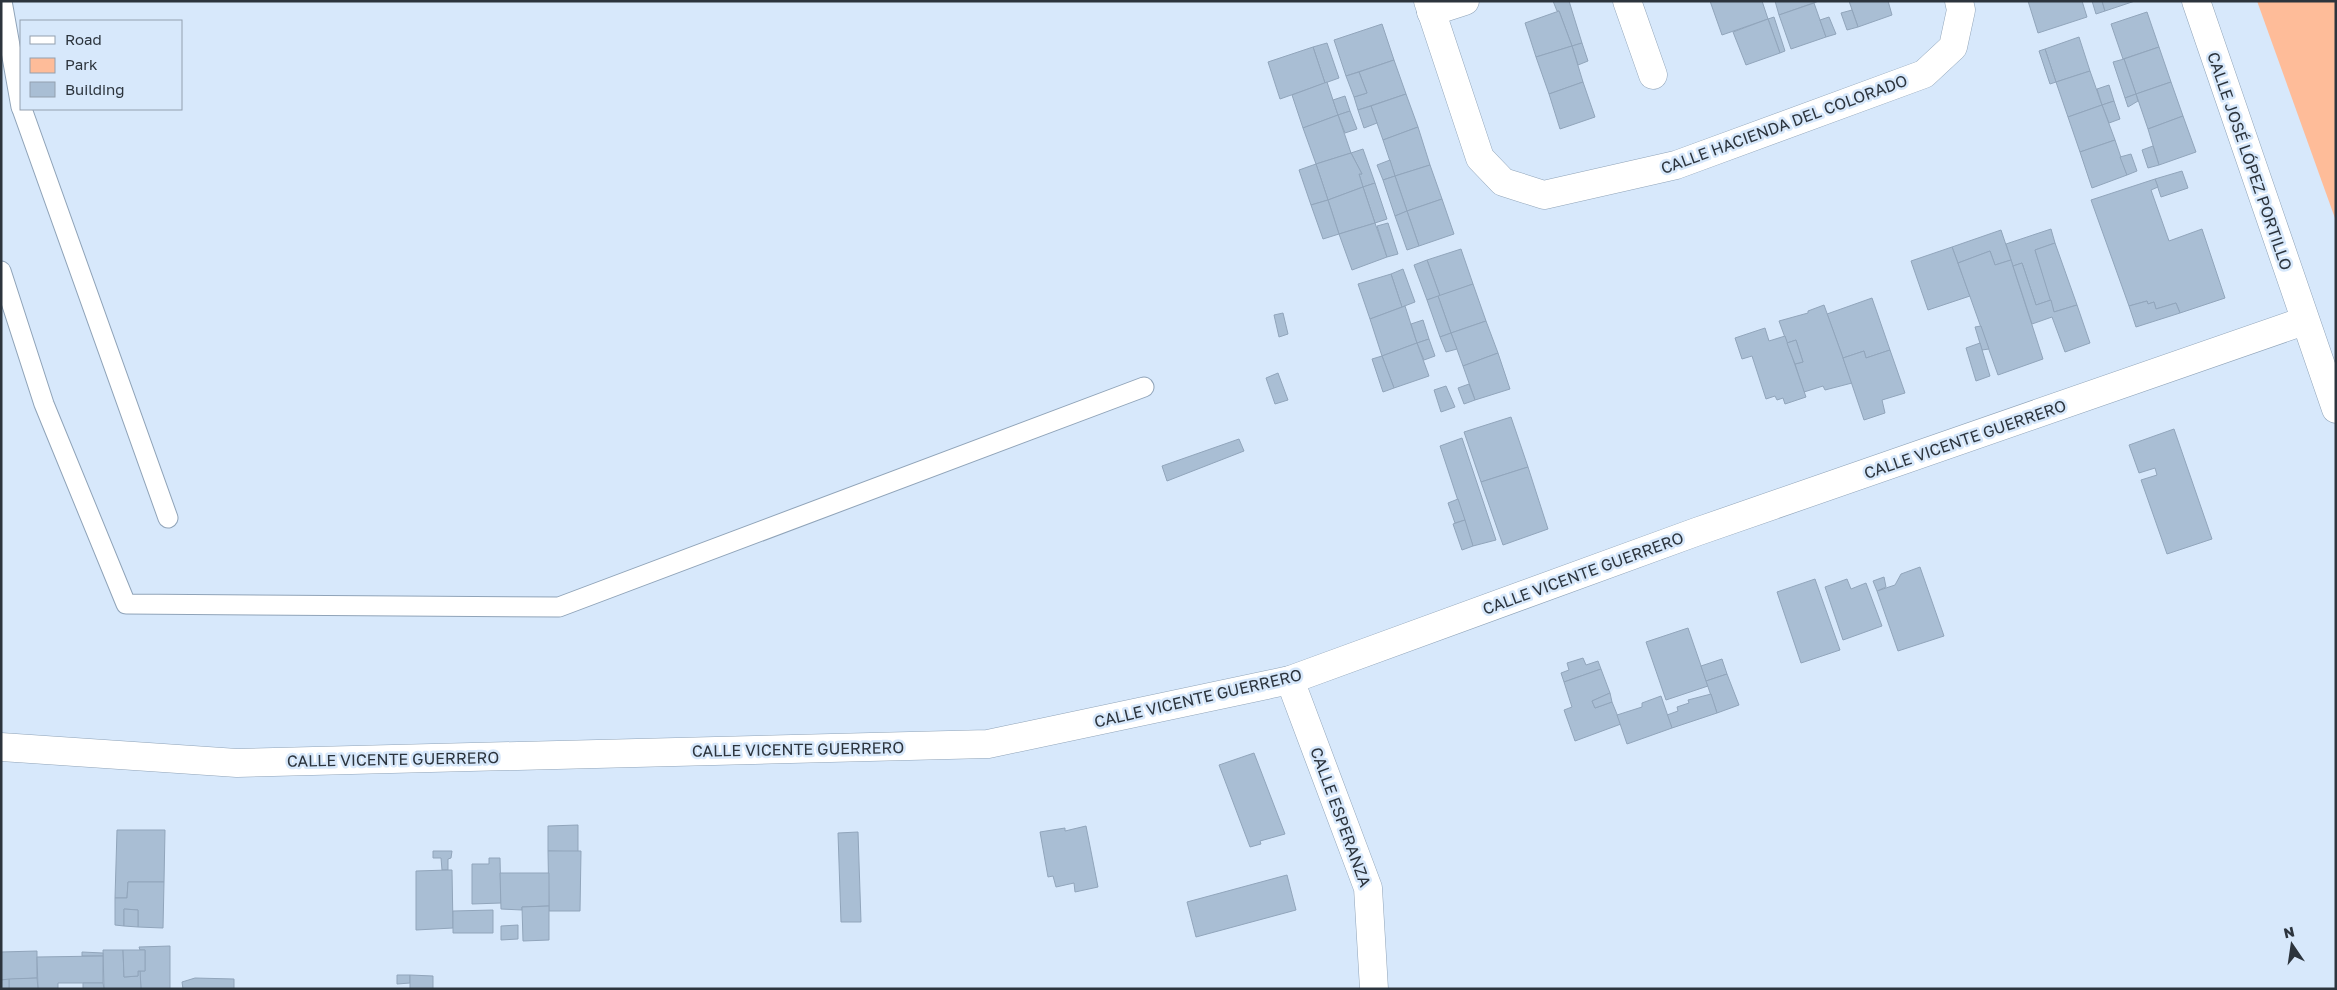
<svg xmlns="http://www.w3.org/2000/svg" width="2337" height="990" font-family="'Golos Text',sans-serif">
	<style>
		.green { fill: #febc99 }
		.building { fill: #a9bed4; stroke: #91a5bb }
		.lines { fill: none; stroke-linecap: round; stroke-linejoin: round }
		.service-casing { stroke: #8fa3b8; stroke-width: 21 }
		.minor-casing { stroke: #8fa3b8; stroke-width: 29 }
		.service { stroke: #fff; stroke-width: 19 }
		.minor { stroke: #fff; stroke-width: 28 }
		.labels { text-anchor: middle; stroke-width: 5; stroke-linejoin: round; paint-order: stroke }
		.street-label { font-size: 16px; fill: #2c343d; stroke: #d7e8fb }
	</style>
	<rect width="100%" height="100%" fill="#d7e8fb"/>
	<path class="green" d="M2257,1H2336V221Z"/>
	<g class="building">
		<path d="M1553,1H1569L1582,43L1572,46L1559,11H1557Z"/>
		<path d="M1710,1H1762L1768,19L1722,35Z"/>
		<path d="M1775,1H1819L1779,15Z"/>
		<path d="M1849,1H1888L1892,15L1858,27Z"/>
		<path d="M2028,1H2082L2087,17L2038,33Z"/>
		<path d="M2092,1H2102L2105,11L2096,14Z"/>
		<path d="M2102,1H2135L2105,11Z"/>
		<path d="M1814,3L1826,37L1791,49L1779,15Z"/>
		<path d="M1852,10L1858,27L1847,30L1841,13Z"/>
		<path d="M1559,11L1572,46L1536,57L1525,23Z"/>
		<path d="M2147,12L2159,47L2123,59L2111,24Z"/>
		<path d="M1774,17L1785,51L1780,53L1768,19Z"/>
		<path d="M1829,17L1836,34L1826,37L1820,20Z"/>
		<path d="M1768,19L1780,53L1746,65L1733,32Z"/>
		<path d="M1382,24L1394,60L1346,76L1334,40Z"/>
		<path d="M2079,37L2090,71L2056,82L2045,49Z"/>
		<path d="M1327,43L1339,78L1325,83L1313,47Z"/>
		<path d="M1582,43L1588,61L1578,65L1572,46Z"/>
		<path d="M1572,46L1583,82L1549,94L1536,57Z"/>
		<path d="M1313,47L1325,83L1280,99L1268,62Z"/>
		<path d="M2159,47L2171,82L2136,94L2124,59Z"/>
		<path d="M2045,49L2056,82L2050,84L2039,51Z"/>
		<path d="M2124,59L2136,94L2125,98L2113,62Z"/>
		<path d="M1394,60L1406,94L1358,110L1354,97L1367,93L1359,72Z"/>
		<path d="M2090,71L2102,105L2068,117L2056,82Z"/>
		<path d="M1359,72L1367,93L1354,97L1346,76Z"/>
		<path d="M1327,82L1338,115L1303,128L1292,95Z"/>
		<path d="M1583,82L1595,117L1560,129L1549,94Z"/>
		<path d="M2171,82L2183,116L2148,129L2136,94Z"/>
		<path d="M2109,85L2114,101L2102,105L2097,89Z"/>
		<path d="M1406,94L1418,127L1383,140L1371,106Z"/>
		<path d="M2136,94L2138,101L2128,107L2125,98Z"/>
		<path d="M1345,96L1350,111L1338,115L1333,100Z"/>
		<path d="M2114,101L2120,119L2109,123L2102,105Z"/>
		<path d="M2102,105L2115,140L2080,152L2068,117Z"/>
		<path d="M1371,106L1377,123L1364,128L1358,110Z"/>
		<path d="M1350,111L1357,129L1345,133L1338,115Z"/>
		<path d="M1338,115L1351,153L1316,164L1303,128Z"/>
		<path d="M2183,116L2196,152L2159,165L2148,129Z"/>
		<path d="M1418,127L1430,165L1395,176L1383,140Z"/>
		<path d="M2115,140L2127,175L2092,188L2080,152Z"/>
		<path d="M2153,146L2159,165L2148,168L2142,150Z"/>
		<path d="M1363,149L1375,183L1363,187L1359,174H1362L1351,153Z"/>
		<path d="M1351,153L1362,174H1359L1363,187L1328,200L1316,164Z"/>
		<path d="M2131,154L2137,171L2127,175L2120,157Z"/>
		<path d="M1390,160L1395,176L1383,180L1377,165Z"/>
		<path d="M1316,164L1328,200L1311,205L1299,170Z"/>
		<path d="M1430,165L1442,199L1407,211L1395,176Z"/>
		<path d="M2182,171L2188,188L2161,197L2155,179Z"/>
		<path d="M1395,176L1407,211L1395,216L1383,180Z"/>
		<path d="M2155,179L2158,187L2151,190L2169,241L2202,229L2225,298L2180,313L2176,303L2156,309L2154,302L2148,304L2147,301L2129,306L2091,200Z"/>
		<path d="M1375,183L1387,219L1375,223L1363,187Z"/>
		<path d="M1363,187L1375,223L1339,234L1328,200Z"/>
		<path d="M1442,199L1454,234L1419,246L1407,211Z"/>
		<path d="M1328,200L1339,234L1323,239L1311,205Z"/>
		<path d="M1407,211L1419,246L1407,250L1395,216Z"/>
		<path d="M1375,223L1387,257L1352,270L1339,234Z"/>
		<path d="M1388,223L1398,254L1387,257L1377,226Z"/>
		<path d="M2051,229L2055,243L2035,250L2051,300L2036,305L2022,263L2013,266L2006,244Z"/>
		<path d="M2001,230L2011,260L1995,265L1990,251L1958,263L1952,247Z"/>
		<path d="M2055,243L2077,305L2054,312L2035,250Z"/>
		<path d="M1952,247L1970,296L1928,310L1911,261Z"/>
		<path d="M1461,249L1473,284L1440,296L1427,260Z"/>
		<path d="M1990,251L1995,265L2011,260L2043,359L1998,375L1958,263Z"/>
		<path d="M1427,260L1440,296L1427,300L1414,265Z"/>
		<path d="M2022,263L2036,305L2051,300L2054,312L2077,305L2090,343L2065,352L2052,317L2032,324L2013,266Z"/>
		<path d="M1403,269L1415,302L1402,307L1391,274Z"/>
		<path d="M1391,274L1402,307L1370,319L1358,284Z"/>
		<path d="M1473,284L1486,321L1451,333L1438,296Z"/>
		<path d="M1438,296L1451,333L1440,337L1427,300Z"/>
		<path d="M1872,298L1890,350L1866,358L1864,351L1843,358L1827,314Z"/>
		<path d="M2147,301L2148,304L2154,302L2156,309L2176,303L2180,313L2136,327L2129,306Z"/>
		<path d="M1824,305L1852,383L1825,390L1823,386L1804,392L1795,364L1803,362L1796,340L1787,343L1779,321L1808,313V311Z"/>
		<path d="M1405,306L1417,343L1382,356L1370,319Z"/>
		<path d="M1283,313L1288,334L1279,337L1274,315Z"/>
		<path d="M1423,320L1429,339L1417,343L1411,324Z"/>
		<path d="M1486,321L1498,353L1463,366L1451,333Z"/>
		<path d="M1981,326L1989,349L1982,350L1975,327Z"/>
		<path d="M1765,328L1769,341L1785,336L1806,397L1785,404L1783,398L1777,400L1775,396L1766,399L1752,356L1742,359L1735,338Z"/>
		<path d="M1451,333L1457,349L1446,352L1440,337Z"/>
		<path d="M1429,339L1435,356L1424,360L1417,343Z"/>
		<path d="M1796,340L1803,362L1795,364L1787,343Z"/>
		<path d="M1417,343L1429,376L1394,388L1382,356Z"/>
		<path d="M1980,343L1990,376L1976,381L1966,348Z"/>
		<path d="M1890,350L1905,393L1882,400L1885,413L1864,420L1843,358L1864,351L1866,358Z"/>
		<path d="M1498,353L1510,389L1475,400L1463,366Z"/>
		<path d="M1382,356L1394,388L1383,392L1372,359Z"/>
		<path d="M1278,373L1288,400L1275,404L1266,378Z"/>
		<path d="M1469,384L1475,400L1464,404L1458,388Z"/>
		<path d="M1446,386L1455,407L1441,412L1434,390Z"/>
		<path d="M1511,417L1528,467L1481,482L1464,432Z"/>
		<path d="M2174,429L2212,539L2167,554L2141,480L2157,475L2155,468L2139,473L2129,445Z"/>
		<path d="M1462,438L1496,540L1473,546L1440,446Z"/>
		<path d="M1239,439L1244,451L1167,481L1162,466Z"/>
		<path d="M1528,467L1548,529L1503,545L1481,482Z"/>
		<path d="M1458,499L1465,520L1455,523L1448,503Z"/>
		<path d="M1465,520L1473,546L1462,550L1453,524Z"/>
		<path d="M1920,567L1944,636L1898,651L1877,591L1895,585L1901,574Z"/>
		<path d="M1884,577L1886,587L1877,591L1873,581Z"/>
		<path d="M1815,579L1840,650L1801,663L1777,592Z"/>
		<path d="M1847,579L1851,589L1866,583L1882,626L1843,640L1825,587Z"/>
		<path d="M1688,628L1708,686L1666,700L1646,642Z"/>
		<path d="M1583,658L1586,665L1598,661L1601,669L1564,682L1561,673L1569,670L1567,663Z"/>
		<path d="M1722,659L1727,674L1706,681L1701,666Z"/>
		<path d="M1601,669L1610,693L1592,701L1595,708L1612,702L1621,724L1575,741L1564,710L1572,707L1564,682Z"/>
		<path d="M1727,674L1739,705L1717,713L1706,681Z"/>
		<path d="M1610,693L1612,702L1595,708L1592,701Z"/>
		<path d="M1711,694L1717,713L1672,728L1667,715L1678,711L1677,707L1689,703L1688,700Z"/>
		<path d="M1661,696L1672,728L1627,744L1617,715L1642,707V703Z"/>
		<path d="M1254,753L1285,834L1260,841L1261,844L1250,847L1219,765Z"/>
		<path d="M578,825V852L548,851V826Z"/>
		<path d="M1086,826L1098,887L1075,892L1074,883L1056,887L1053,876L1048,877L1040,832L1065,828V831Z"/>
		<path d="M117,830H165L164,882H128L127,898H115Z"/>
		<path d="M858,832L861,922H841L838,833Z"/>
		<path d="M433,851H452L451,858L448,859V870H442L441,858H433Z"/>
		<path d="M548,851H581L580,911H549Z"/>
		<path d="M489,858H500L501,903L472,904V864H489Z"/>
		<path d="M448,870H452L453,928L416,930V871Z"/>
		<path d="M500,873H549V906L522,907V910L501,909Z"/>
		<path d="M1287,875L1296,910L1196,937L1187,902Z"/>
		<path d="M128,882H164L163,928L138,927V910L124,909V926L115,925V898H127Z"/>
		<path d="M549,906V940L523,941L522,907Z"/>
		<path d="M124,909L138,910V927L124,926Z"/>
		<path d="M493,910V933H453V911Z"/>
		<path d="M518,925V939L501,940V926Z"/>
		<path d="M170,946V989H141L140,971H145V950H140L139,947Z"/>
		<path d="M103,950H123L124,977L138,976V971H140L141,989H104Z"/>
		<path d="M123,950H145V971H138V976L124,977Z"/>
		<path d="M37,951V978L1,980V952Z"/>
		<path d="M82,952L103,953V956H82Z"/>
		<path d="M103,956V983H58V989H38L37,957Z"/>
		<path d="M397,975H410V983L397,984Z"/>
		<path d="M410,975L433,976V989H410Z"/>
		<path d="M37,978L38,989H9V979Z"/>
		<path d="M195,978L234,979V989H183L182,982Z"/>
		<path d="M9,979V989H1V980Z"/>
		<path d="M83,983H103L104,989H83Z"/>
	</g>
	<g class="lines">
		<defs>
			<g id="service">
				<path d="M2,1L21,107"/>
				<path d="M22,109L168,518"/>
				<path d="M1,271L44,404L126,604L559,607L1144,387"/>
			</g>
			<g id="minor">
				<path d="M1428,1L1480,158L1503,182L1544,195L1676,165L1924,74L1953,47L1961,10L1959,1"/>
				<path d="M1627,1L1653,75"/>
				<path d="M2196,1L2336,409"/>
				<path d="M1431,12L1465,1"/>
				<path d="M1290,680L1368,888L1374,989"/>
				<path d="M1,747L237,763L988,744L1290,680L1696,532L2304,321"/>
			</g>
		</defs>
		<use href="#service" class="service-casing"/>
		<use href="#minor" class="minor-casing"/>
		<use href="#service" class="service"/>
		<use href="#minor" class="minor"/>
	</g>
	<g class="labels">
		<g class="street-label">
			<text transform="translate(1784 124) rotate(-20)" y="6">CALLE HACIENDA DEL COLORADO</text>
			<text transform="translate(2250 161) rotate(71)" y="6">CALLE JOSÉ LÓPEZ PORTILLO</text>
			<text transform="translate(1965 439) rotate(-19)" y="6">CALLE VICENTE GUERRERO</text>
			<text transform="translate(1583 573) rotate(-20)" y="6">CALLE VICENTE GUERRERO</text>
			<text transform="translate(1198 698) rotate(-13)" y="6">CALLE VICENTE GUERRERO</text>
			<text transform="translate(798 749) rotate(-1)" y="6">CALLE VICENTE GUERRERO</text>
			<text transform="translate(393 759) rotate(-1)" y="6">CALLE VICENTE GUERRERO</text>
			<text transform="translate(1341 817) rotate(70)" y="6">CALLE ESPERANZA</text>
		</g>
	</g>
	<rect width="2337" height="990" fill="none" stroke="#2c343d" stroke-width="5"/>
	<rect x="20" y="20" width="162" height="90" fill="#d7e8fb" stroke="#93a0af"/>
	<rect x="30" y="36" width="25" height="8" fill="#ffffff" stroke="#93a0af"/>
	<text x="65" y="45" font-size="15" fill="#2c343d">Road</text>
	<rect x="30" y="58" width="25" height="15" fill="#febc99" stroke="#93a0af"/>
	<text x="65" y="70" font-size="15" fill="#2c343d">Park</text>
	<rect x="30" y="82" width="25" height="15" fill="#a9bed4" stroke="#93a0af"/>
	<text x="65" y="95" font-size="15" fill="#2c343d">Building</text>
	<g transform="translate(2292 945) rotate(347)" stroke="#d7e8fb" stroke-width="4" paint-order="stroke">
	<path d="M0-4L9 19L0 12L-9 19Z" fill="#2c343d"/>
	<text y="-8" font-size="14" font-weight="bold" text-anchor="middle" fill="#2c343d">N</text>
	</g>
</svg>
